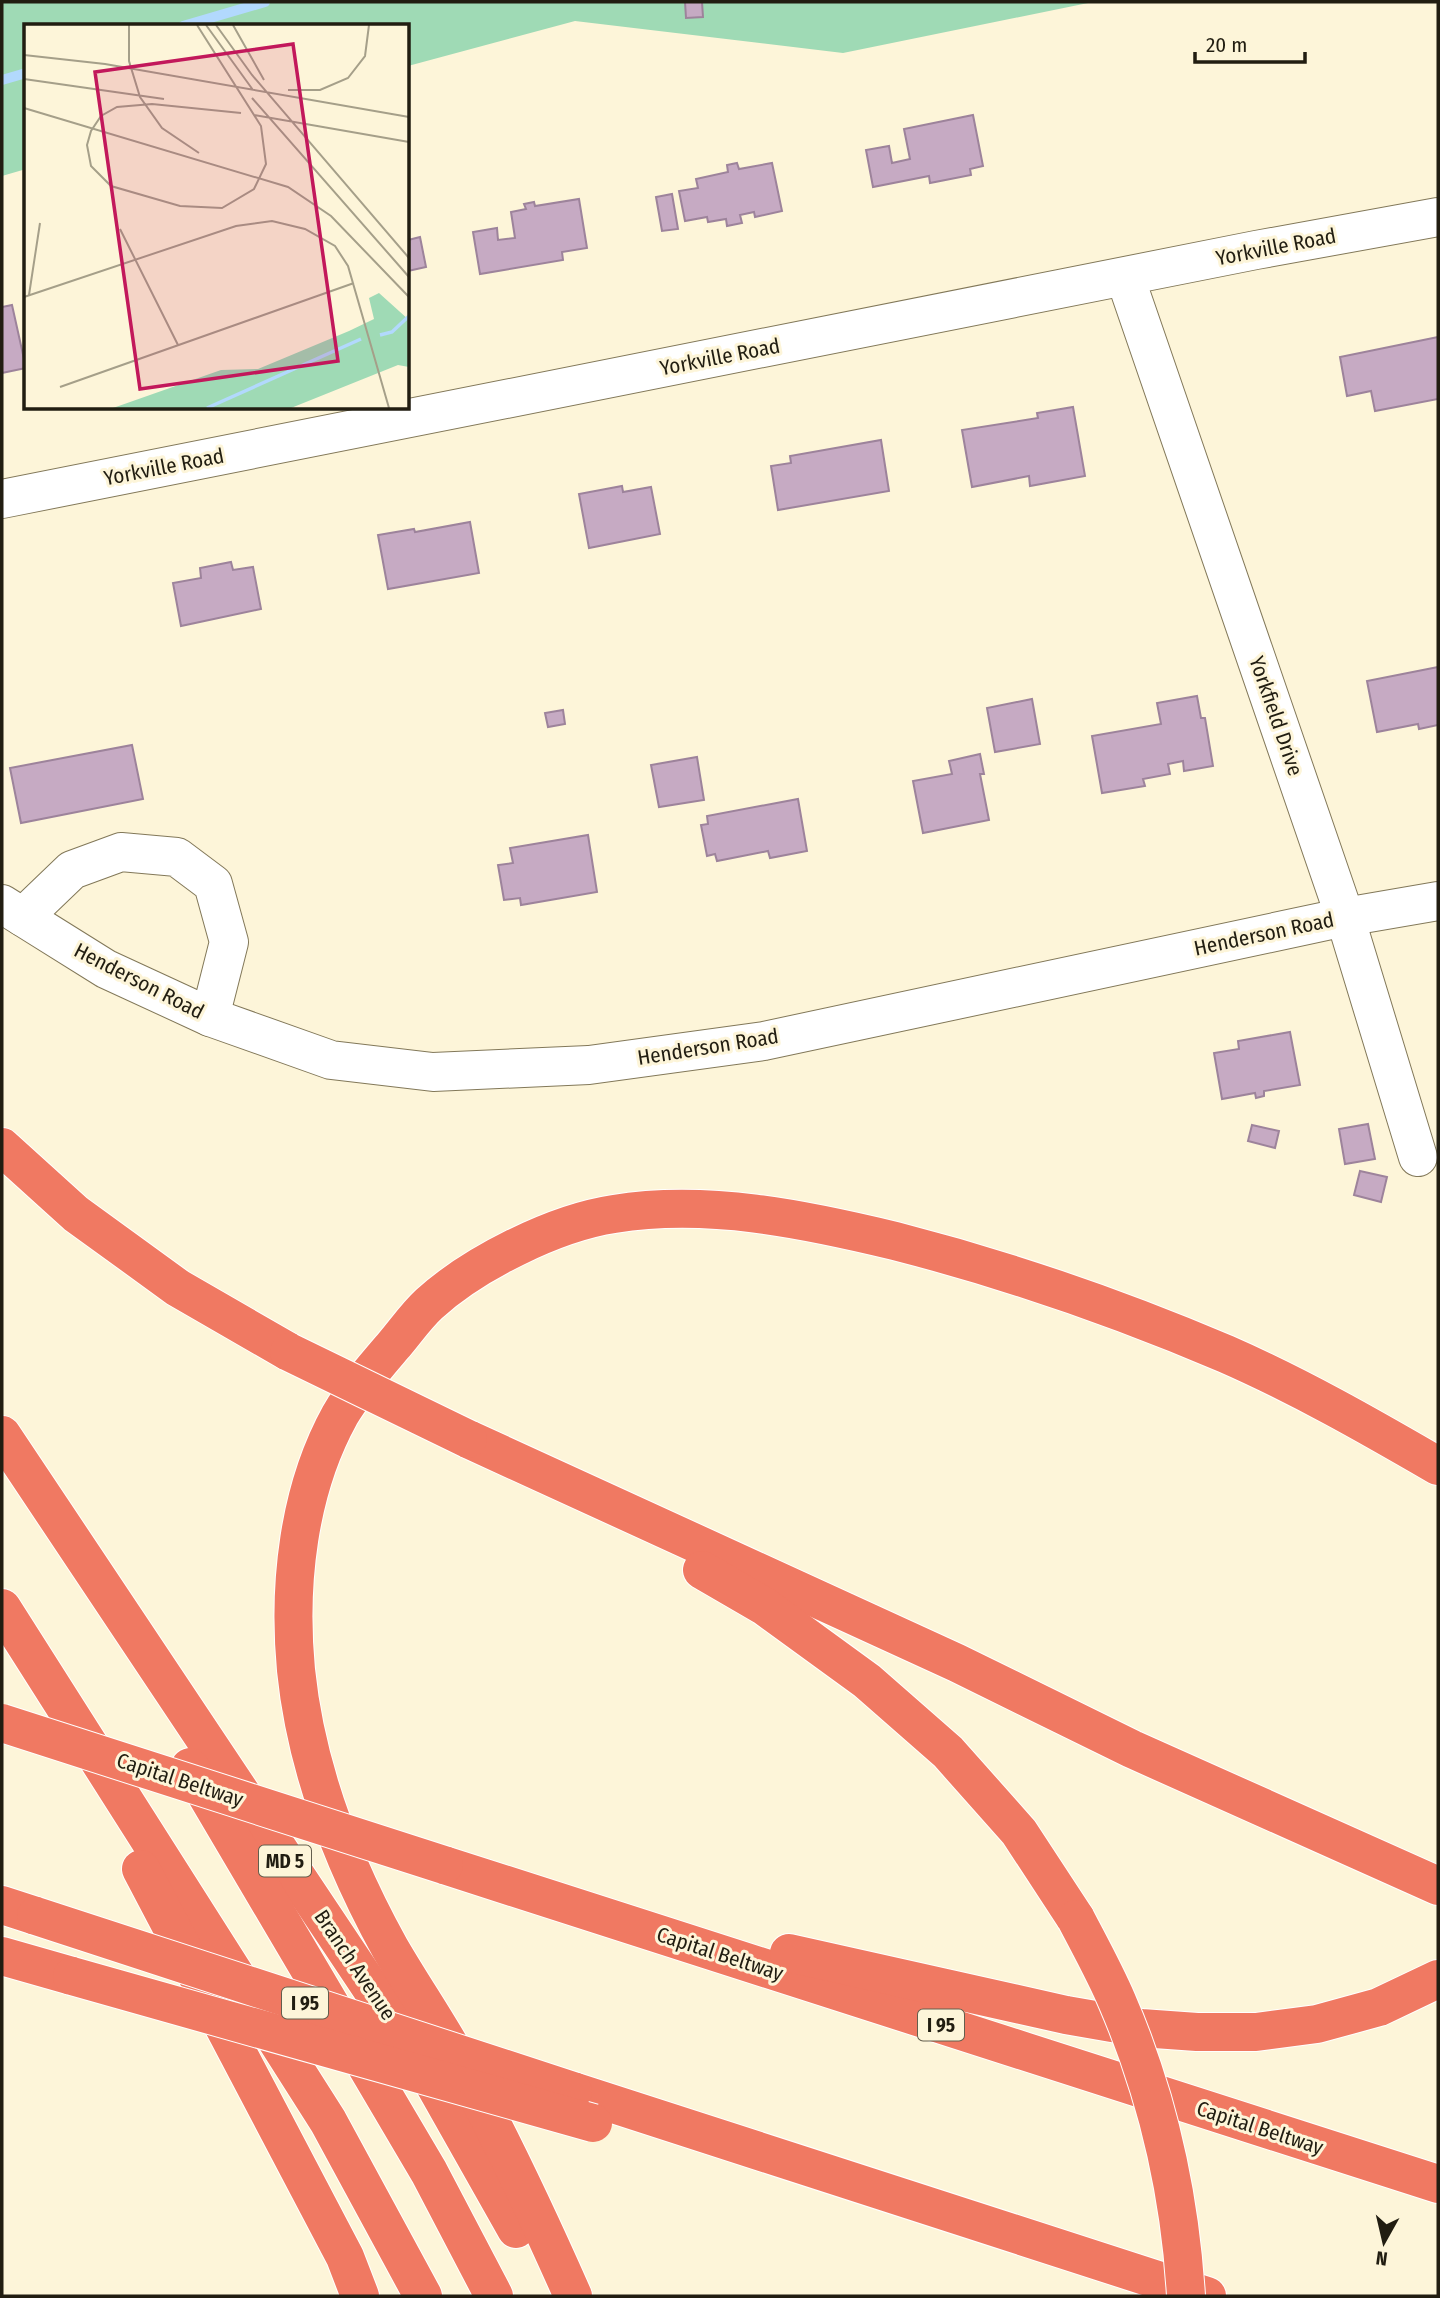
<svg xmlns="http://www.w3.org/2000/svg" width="1440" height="2298" font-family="'Fira Sans Condensed',sans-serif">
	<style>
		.green { fill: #9fdab5 }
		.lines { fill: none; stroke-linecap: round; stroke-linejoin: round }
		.stream { stroke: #b2d9fd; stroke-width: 10 }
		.building { fill: #c6aac3; stroke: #9d839b; stroke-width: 2 }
		.minor-casing { stroke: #827859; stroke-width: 40 }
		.highway-casing { stroke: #fff; stroke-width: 40 }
		.minor { stroke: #fff; stroke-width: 38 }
		.highway { stroke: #f07962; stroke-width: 38 }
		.highway-bridge-casing { stroke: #fff; stroke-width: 40; stroke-linecap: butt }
		.highway-bridge { stroke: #f07962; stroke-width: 38 }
		.labels { text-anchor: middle; stroke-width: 6; stroke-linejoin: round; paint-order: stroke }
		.shield { fill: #fdf5d9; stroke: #635e4d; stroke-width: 2 }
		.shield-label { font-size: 19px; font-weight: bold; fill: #211d11 }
		.street-label { font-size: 21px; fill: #211d11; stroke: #fdf5d9 }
		.inset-river { fill: none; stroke: #b2d9fd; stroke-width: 3.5 }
		.inset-road { fill: none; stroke: #a59f89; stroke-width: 2 }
		.view { fill: #c2185b; fill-opacity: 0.15; stroke: #c2185b; stroke-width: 3.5 }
		.inset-edge { fill: none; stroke: #211d11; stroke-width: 3.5 }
	</style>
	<rect width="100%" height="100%" fill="#fdf5d9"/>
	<path class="green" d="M2,2H1093L843,53L575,21L408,66V26H26V169L2,176Z"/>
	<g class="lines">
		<g class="stream">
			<path d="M183,26L265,2"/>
			<path d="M2,80L26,73"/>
		</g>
	</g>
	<g class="building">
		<path d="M685,2H702L703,17L686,18Z"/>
		<path d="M973,115L983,166L970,169L971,175L930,183L929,176L873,187L866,150L889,146L892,163L910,159L904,129Z"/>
		<path d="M737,163L739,169L772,163L782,211L755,217L754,212L740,215L742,223L727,226L726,219L708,222L707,217L685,221L679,191L698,188L696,179L728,172L727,165Z"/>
		<path d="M672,194L678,229L662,231L656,197Z"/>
		<path d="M579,199L587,248L562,252L563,260L480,274L473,232L497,228L498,240L515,238L511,212L526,209L524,204L534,202L535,206Z"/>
		<path d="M420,237L426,267L408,271V240Z"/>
		<path d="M12,305L26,368L2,373V307Z"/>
		<path d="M1438,337V399L1375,411L1371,391L1347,396L1340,357Z"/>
		<path d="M1073,407L1085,476L1030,486L1029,476L972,487L962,430L1038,418L1037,413Z"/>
		<path d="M881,440L889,491L778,510L771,466L791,463L790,456Z"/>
		<path d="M622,486L623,492L651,487L660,534L589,548L579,494Z"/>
		<path d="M470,522L479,573L388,589L378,535L414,529L415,532Z"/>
		<path d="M231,562L233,570L253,567L261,609L181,626L173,583L201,578L200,568Z"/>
		<path d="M1438,667V725L1419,729L1418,724L1377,732L1367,681Z"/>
		<path d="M1197,696L1201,718H1205L1213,766L1184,771L1183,761L1168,764L1170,774L1143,779L1145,786L1102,793L1092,736L1161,724L1157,703Z"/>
		<path d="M1032,699L1040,744L995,752L987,708Z"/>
		<path d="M563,710L565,724L548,727L545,713Z"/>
		<path d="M132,745L143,799L21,823L10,768Z"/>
		<path d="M980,754L984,774H980L989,820L923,833L913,781L952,774L949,761Z"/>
		<path d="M697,757L704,800L659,807L651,765Z"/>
		<path d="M798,799L807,851L770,858L768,851L717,861L715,854L707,856L701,825L708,824L707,816Z"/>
		<path d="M588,835L597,892L521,905L520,898L504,900L498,865L513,863L510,848Z"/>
		<path d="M1290,1032L1300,1085L1264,1091V1096L1256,1098L1255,1093L1222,1099L1214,1053L1239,1049L1238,1041Z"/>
		<path d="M1368,1124L1375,1159L1345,1164L1339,1129Z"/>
		<path d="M1252,1125L1279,1131L1275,1148L1248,1141Z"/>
		<path d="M1360,1171L1387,1177L1381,1202L1354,1195Z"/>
	</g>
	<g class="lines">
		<defs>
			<g id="minor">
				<path d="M1125,277L1345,917L1418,1157"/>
				<path d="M2,499L1256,250L1438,217"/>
				<path d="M2,904L106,969L210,1017L331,1060L433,1072L589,1065L764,1041L1345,917L1438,901"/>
				<path d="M23,917L72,870L121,852L177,857L213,884L229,942L210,1017"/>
			</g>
			<g id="highway">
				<path d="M2,1147L76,1214L178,1288L289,1352"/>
				<path d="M2,1435L429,2075L516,2229"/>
				<path d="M468,1439L957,1663L1132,1749L1438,1886"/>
				<path d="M702,1570L764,1606L867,1681L948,1752L1019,1832L1076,1919"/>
				<path d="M2,1608L328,2121L423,2296"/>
				<path d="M190,1767L429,2172L494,2296"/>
				<path d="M444,1865L1438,2184"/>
				<path d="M141,1869L345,2257L360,2296"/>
				<path d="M2,1905L36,1916"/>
				<path d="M789,1953L1066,2015L1141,2028L1197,2032H1256L1317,2024L1379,2007L1438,1979"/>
				<path d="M2,1956L72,1976"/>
				<path d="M573,2091L1207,2296"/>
				<path d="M573,2296C538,2217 501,2137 458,2060C437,2022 412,1986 390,1948C343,1863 306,1768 296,1670C288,1585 298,1491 340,1415C354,1391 375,1367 393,1346C405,1332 416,1316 429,1304C473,1264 554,1223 614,1214C707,1199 804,1219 895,1241C1008,1270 1118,1308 1226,1354C1299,1386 1369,1426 1438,1466"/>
			</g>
		</defs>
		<use href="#minor" class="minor-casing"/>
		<use href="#highway" class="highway-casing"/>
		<use href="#minor" class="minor"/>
		<use href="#highway" class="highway"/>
		<defs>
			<g id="highway-bridge">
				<path d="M289,1352L468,1439"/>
				<path d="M2,1723L444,1865"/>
				<path d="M36,1916L573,2091"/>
				<path d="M1076,1919C1090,1946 1105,1973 1117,2001C1157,2094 1180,2195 1186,2296"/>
				<path d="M72,1976L593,2123"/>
			</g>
		</defs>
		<use href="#highway-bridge" class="highway-bridge-casing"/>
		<use href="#highway-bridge" class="highway-bridge"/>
	</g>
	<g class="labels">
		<g class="shield">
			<rect x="259" y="1845.5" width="52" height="31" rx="5"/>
			<rect x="282" y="1987.5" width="46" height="31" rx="5"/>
			<rect x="918" y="2009.5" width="46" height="31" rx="5"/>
		</g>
		<g class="shield-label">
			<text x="285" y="1868">MD 5</text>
			<text x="305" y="2010">I 95</text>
			<text x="941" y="2032">I 95</text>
		</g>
		<g class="street-label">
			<text transform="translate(1276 247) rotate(-11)" y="7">Yorkville Road</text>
			<text transform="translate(720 357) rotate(-11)" y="7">Yorkville Road</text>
			<text transform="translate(164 467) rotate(-11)" y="7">Yorkville Road</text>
			<text transform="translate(1276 716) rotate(71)" y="7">Yorkfield Drive</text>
			<text transform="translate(1264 934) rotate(-12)" y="7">Henderson Road</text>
			<text transform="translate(139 981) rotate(27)" y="7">Henderson Road</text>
			<text transform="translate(708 1047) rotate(-9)" y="7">Henderson Road</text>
			<text transform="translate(180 1780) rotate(18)" y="7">Capital Beltway</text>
			<text transform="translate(720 1954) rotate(18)" y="7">Capital Beltway</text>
			<text transform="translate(355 1965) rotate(56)" y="7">Branch Avenue</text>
			<text transform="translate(1260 2128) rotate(18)" y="7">Capital Beltway</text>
		</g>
	</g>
	<g transform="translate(24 24)">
		<rect width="385" height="385" fill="#fdf5d9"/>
		<path d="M355,269L385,296V343L374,341L267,384H89L197,346L234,345L325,307L350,295L345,274Z" fill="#9fdab5"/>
		<path class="inset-river" d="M356,311L368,308L385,292M183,384L337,315"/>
		<path class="inset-road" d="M105,1V37L116,73L138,104L175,129M173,1L237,102L242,140L230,165L198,184L156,182L87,162L67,142L63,121L67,107L77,92L93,83L128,80L217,89M182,1L229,66M192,1L228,51L385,234M209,1L240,56M0,31L81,40L385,93M0,55L140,75M264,66H296L324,54L341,32L345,1M228,74L385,253M0,84L264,163L307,192L385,273M230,91L385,118M96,205L154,321M5,271L16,199M0,273L212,202L248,197L281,205L311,222L324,242L365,384M36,363L330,259"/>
		<path class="view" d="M269,20L314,337L116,365L71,48Z"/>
		<rect width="385" height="385" class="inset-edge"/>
	</g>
	<rect width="1440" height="2298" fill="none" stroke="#211d11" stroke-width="7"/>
	<g transform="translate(1384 2242) rotate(188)" stroke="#fdf5d9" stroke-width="5" paint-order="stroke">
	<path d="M0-5L12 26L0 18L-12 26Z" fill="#211d11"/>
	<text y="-10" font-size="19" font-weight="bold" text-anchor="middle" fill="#211d11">N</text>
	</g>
	<path d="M1195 52v10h110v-10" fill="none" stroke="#211d11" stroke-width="3.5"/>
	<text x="1206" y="52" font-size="21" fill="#211d11" stroke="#fdf5d9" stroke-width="5" paint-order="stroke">20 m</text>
</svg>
